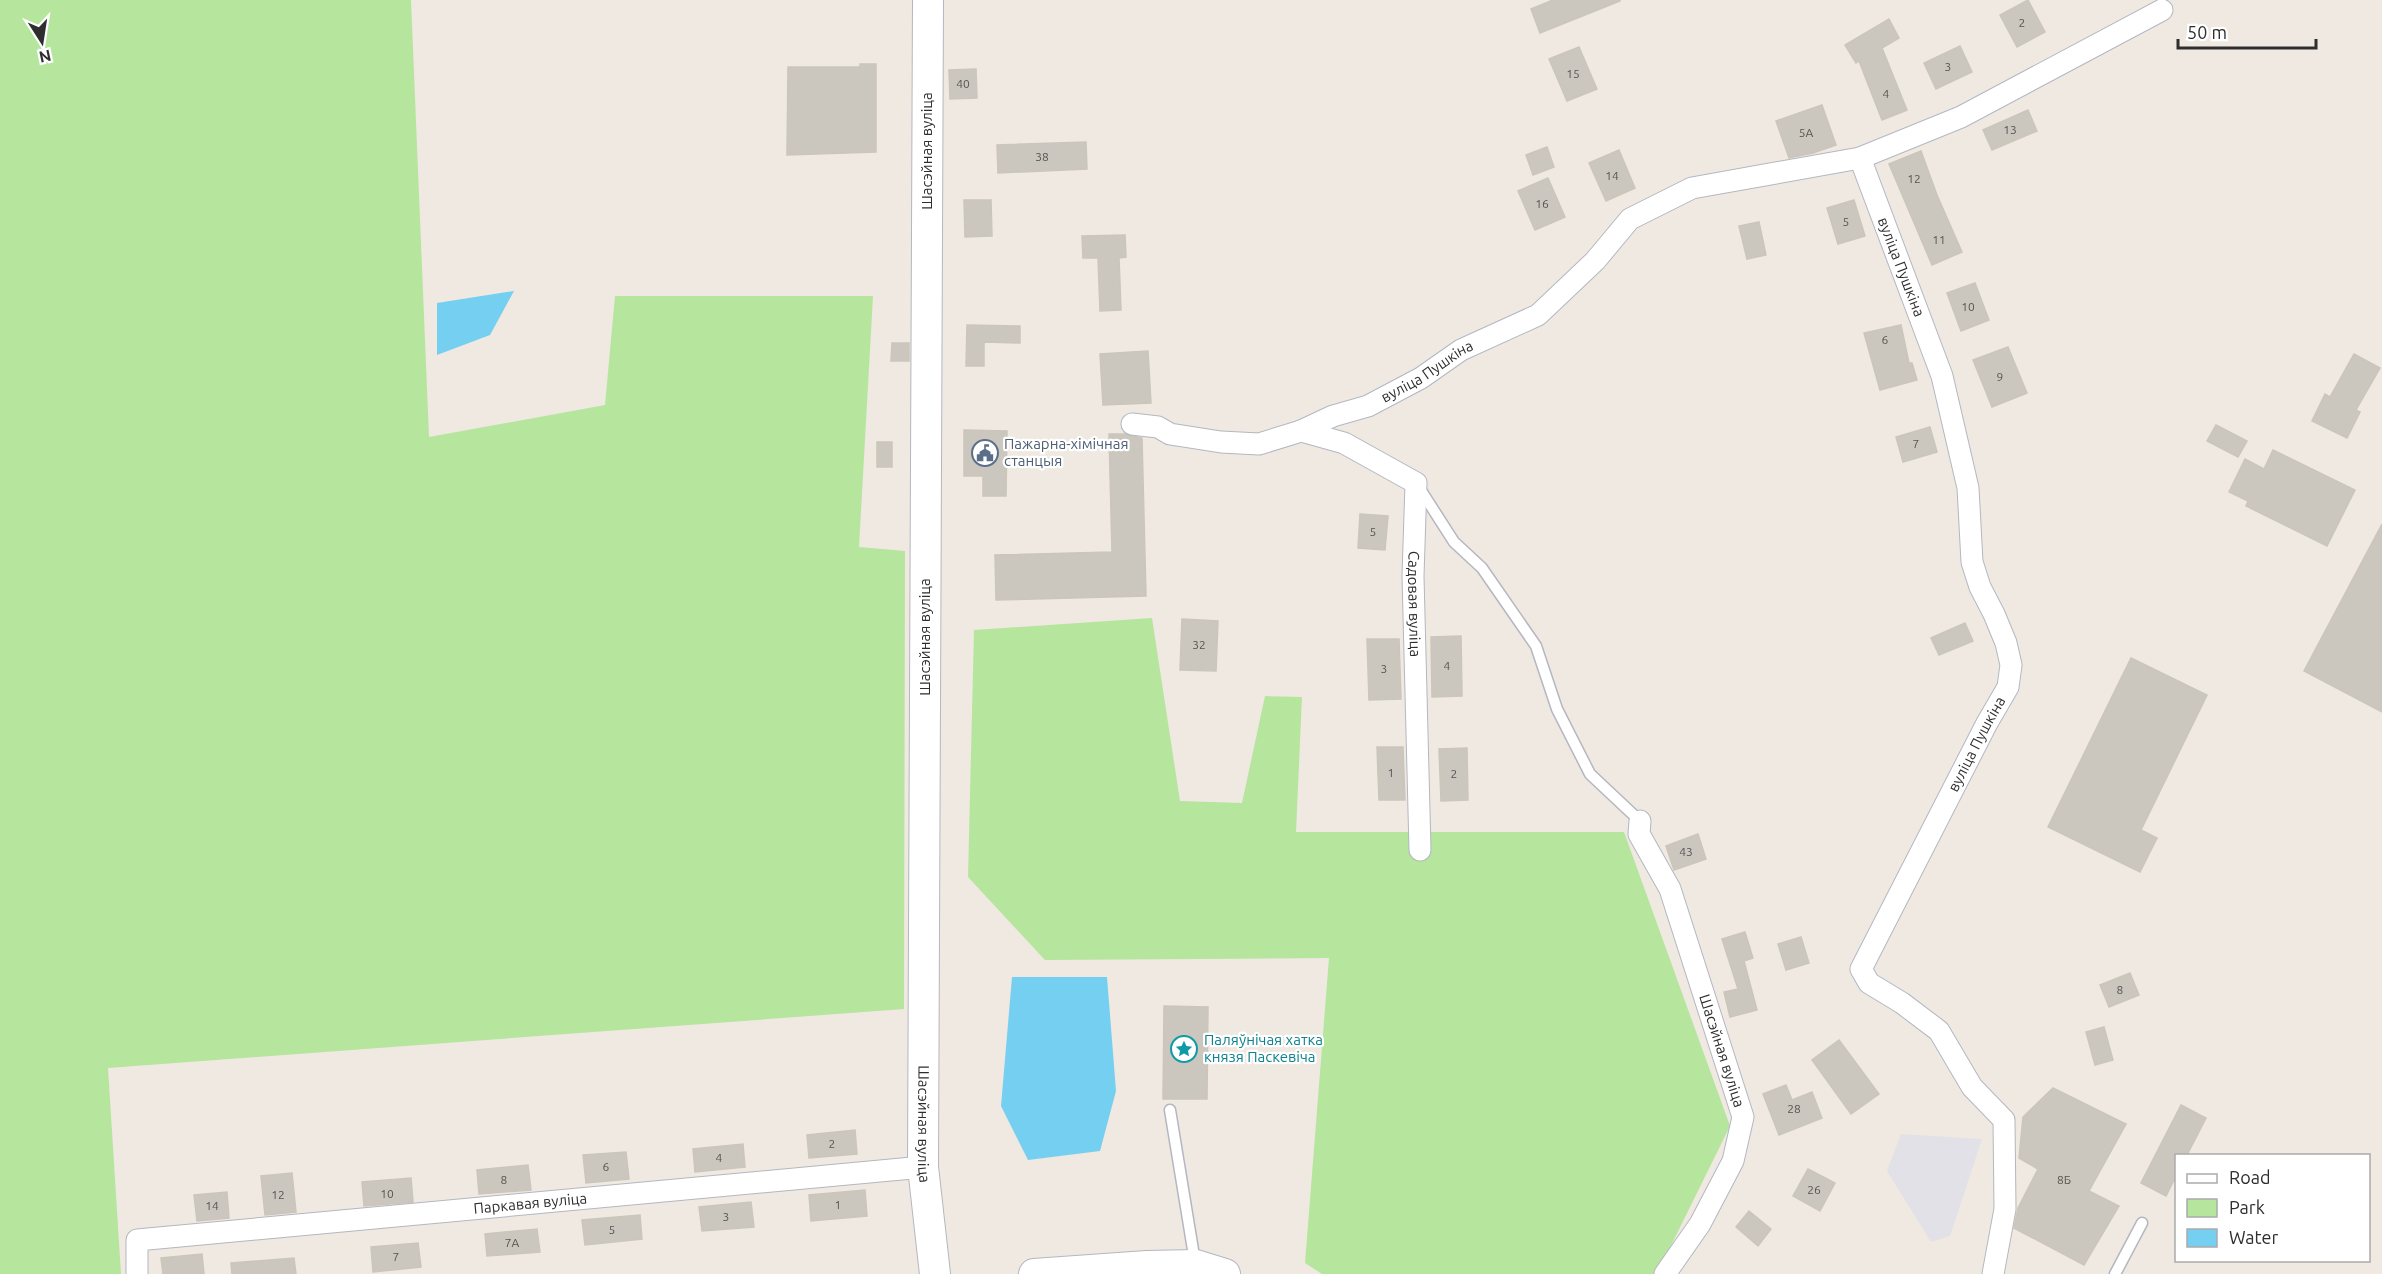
<svg xmlns="http://www.w3.org/2000/svg" width="2382" height="1274" font-family="Ubuntu,sans-serif">
	<style>
		.industrial { fill: #e3e1e8 }
		.green { fill: #b6e59e }
		.water { fill: #75cff0 }
		.building { fill: #cbc7bf; stroke: #cbc5ba; stroke-width: 1.5 }
		.lines { fill: none; stroke-linecap: round; stroke-linejoin: round }
		.service-casing { stroke: #b4b7c1; stroke-width: 13 }
		.minor-casing { stroke: #b4b7c1; stroke-width: 23 }
		.secondary-casing { stroke: #b4b7c1; stroke-width: 32 }
		.service { stroke: #fff; stroke-width: 10 }
		.minor { stroke: #fff; stroke-width: 21 }
		.secondary { stroke: #fff; stroke-width: 30 }
		.labels { text-anchor: middle; stroke-width: 4.5; stroke-linejoin: round; paint-order: stroke }
		.number-label { font-size: 12px; fill: #555452 }
		.street-label { font-size: 15px; fill: #2e2e2e; stroke: #fff }
		.service-label { font-size: 15px; fill: #4e5e75; stroke: #fff; text-anchor: start }
		.culture-label { font-size: 15px; fill: #0d838f; stroke: #fff; text-anchor: start }
	</style>
	<rect width="100%" height="100%" fill="#efe9e1"/>
	<path class="industrial" d="M1901,1134L1982,1139L1950,1236L1931,1242L1887,1171Z"/>
	<g class="green">
		<path d="M0,0H411L429,437L605,405L615,296H873L859,547L905,551L904,1009L108,1068L121,1274H0Z"/>
		<path d="M1152,618L1180,801L1242,803L1265,696L1302,697L1296,832H1624L1730,1126L1657,1274H1322L1305,1263L1329,958L1045,960L968,877L974,630Z"/>
	</g>
	<g class="water">
		<path d="M514,291L490,335L437,355V303Z"/>
		<path d="M1012,977H1107L1116,1091L1100,1151L1028,1160L1001,1106Z"/>
	</g>
	<g class="building">
		<path d="M1553,0H1620V1L1540,33L1531,9Z"/>
		<path d="M2028,0L2045,32L2017,47L2000,15Z"/>
		<path d="M1889,19L1899,38L1882,48L1907,110L1882,120L1859,61L1856,63L1845,45Z"/>
		<path d="M1960,46L1972,72L1936,89L1924,63Z"/>
		<path d="M1579,47L1597,89L1567,101L1549,59Z"/>
		<path d="M860,64H876V152L787,155L788,67H860Z"/>
		<path d="M976,69L977,98L950,99L949,70Z"/>
		<path d="M1822,105L1836,145L1813,153L1789,158L1776,121Z"/>
		<path d="M2028,110L2037,131L1992,150L1983,130Z"/>
		<path d="M1086,142L1087,169L998,173L997,145Z"/>
		<path d="M1547,147L1554,167L1533,175L1526,155Z"/>
		<path d="M1619,150L1635,188L1606,201L1589,163Z"/>
		<path d="M1921,151L1937,195L1962,252L1932,265L1889,164Z"/>
		<path d="M1548,178L1565,217L1535,230L1518,191Z"/>
		<path d="M964,200H991L992,236L965,237Z"/>
		<path d="M1854,200L1865,236L1838,244L1827,208Z"/>
		<path d="M1759,222L1766,255L1747,259L1739,226Z"/>
		<path d="M1125,235L1126,257L1119,258L1121,310L1100,311L1098,258H1083L1082,236Z"/>
		<path d="M1975,283L1989,320L1961,331L1947,293Z"/>
		<path d="M967,325L1020,326V343L984,342V366H966Z"/>
		<path d="M1901,325L1909,363H1912L1917,380L1880,390L1864,333Z"/>
		<path d="M892,343H909V361H891Z"/>
		<path d="M2008,347L2027,393L1992,407L1973,360Z"/>
		<path d="M1148,351L1151,403L1103,405L1100,354Z"/>
		<path d="M2354,354L2380,368L2356,410L2360,412L2347,438L2312,421L2325,394L2330,397Z"/>
		<path d="M2216,425L2247,441L2238,457L2207,441Z"/>
		<path d="M1930,427L1937,452L1903,462L1896,437Z"/>
		<path d="M964,430L1007,431L1006,496H983V476H964Z"/>
		<path d="M1109,434H1124L1142,438L1146,596L996,600L995,555L1112,552Z"/>
		<rect x="877" y="442" width="15" height="25"/>
		<path d="M2273,450L2355,490L2327,546L2246,506L2248,501L2229,492L2245,459L2264,469Z"/>
		<path d="M1360,514L1388,516L1385,550L1358,548Z"/>
		<path d="M2382,524V712L2304,671Z"/>
		<path d="M1182,619L1218,621L1216,671L1180,670Z"/>
		<path d="M1965,623L1973,641L1939,655L1931,638Z"/>
		<path d="M1461,636L1462,696L1432,697L1431,637Z"/>
		<path d="M1367,639H1399L1401,699L1369,700Z"/>
		<path d="M2131,658L2207,695L2141,830L2157,838L2140,872L2048,827Z"/>
		<path d="M1377,747H1403L1405,800H1379Z"/>
		<path d="M1467,748L1468,800L1441,801L1439,749Z"/>
		<path d="M1698,834L1706,859L1674,870L1666,846Z"/>
		<path d="M1745,932L1753,958L1744,961L1757,1010L1730,1017L1724,992L1738,989L1722,939Z"/>
		<path d="M1801,937L1809,963L1786,970L1778,944Z"/>
		<path d="M2130,973L2139,995L2109,1007L2100,985Z"/>
		<path d="M1164,1006L1208,1007L1207,1099H1163Z"/>
		<path d="M2104,1027L2113,1060L2095,1065L2086,1032Z"/>
		<path d="M1839,1040L1879,1094L1851,1114L1812,1060Z"/>
		<path d="M1786,1085L1792,1100L1812,1092L1822,1118L1779,1135L1763,1094Z"/>
		<path d="M2053,1088L2126,1124L2089,1191L2119,1206L2084,1265L2014,1228L2018,1208L2038,1169L2019,1158L2023,1117Z"/>
		<path d="M2181,1105L2206,1118L2187,1155H2176V1176L2166,1196L2141,1183Z"/>
		<path d="M855,1130L857,1154L809,1158L807,1135Z"/>
		<path d="M743,1144L745,1167L695,1172L693,1149Z"/>
		<path d="M626,1152L629,1179L586,1183L583,1155Z"/>
		<path d="M528,1165L531,1190L479,1194L477,1170Z"/>
		<path d="M1808,1169L1835,1183L1820,1211L1793,1196Z"/>
		<path d="M292,1173L296,1212L265,1215L261,1176Z"/>
		<path d="M411,1178L413,1202L364,1206L362,1182Z"/>
		<path d="M865,1190L867,1216L811,1221L809,1195Z"/>
		<path d="M227,1192L229,1218L197,1221L194,1195Z"/>
		<path d="M751,1202L754,1227L702,1231L699,1207Z"/>
		<path d="M1749,1211L1771,1229L1758,1246L1736,1227Z"/>
		<path d="M640,1215L642,1239L585,1245L582,1220Z"/>
		<path d="M537,1229L540,1252L487,1256L485,1234Z"/>
		<path d="M418,1243L421,1267L373,1272L371,1247Z"/>
		<path d="M202,1254L204,1274H163L161,1258Z"/>
		<path d="M294,1258L296,1274H232L231,1263Z"/>
	</g>
	<g class="lines">
		<defs>
			<g id="service">
				<path d="M1420,489L1454,542L1482,568L1536,646L1557,709L1590,774L1640,821"/>
				<path d="M1170,1110L1195,1262"/>
				<path d="M2115,1274L2142,1223"/>
			</g>
			<g id="minor">
				<path id="s1" d="M1132,424L1158,427L1170,434L1221,442L1259,444L1301,431L1333,416L1368,406L1421,378L1461,350L1538,315L1595,261L1630,219L1692,188L1860,158"/>
				<path id="s2" d="M1301,431L1344,443L1416,483L1413,576L1420,850"/>
				<path id="s3" d="M1640,821L1639,834L1670,889L1743,1117L1733,1161L1700,1224L1665,1274"/>
				<path id="s4" d="M137,1274V1240L923,1167"/>
				<path id="s5" d="M1993,1274L2005,1209L2004,1120L1972,1087L1939,1031L1902,1003L1869,983L1861,969L1987,723L2008,687L2011,665L2006,643L1994,614L1980,587L1972,562L1968,488L1942,376L1860,158L1961,117L2162,10"/>
			</g>
			<g id="secondary">
				<path id="s6" d="M928,0L923,1167L935,1274"/>
				<path d="M1034,1274L1147,1266L1196,1265L1225,1274"/>
			</g>
		</defs>
		<use href="#service" class="service-casing"/>
		<use href="#minor" class="minor-casing"/>
		<use href="#secondary" class="secondary-casing"/>
		<use href="#service" class="service"/>
		<use href="#minor" class="minor"/>
		<use href="#secondary" class="secondary"/>
	</g>
	<defs>
		<symbol id="civic-ring" viewBox="-11 -11 22 22"><circle r="9.5" fill="#fff" stroke="#5c6f8a" stroke-width="1.5"/><path d="M-.6-6.5H3V-4.5H.6V-3L4-1V1h2V6H-6V1h2V-1L-.6-3ZM-1.2 2.5V6h2.4V2.5Z" fill="#5c6f8a"/></symbol>
		<symbol id="sight-ring" viewBox="-11 -11 22 22"><circle r="9.5" fill="#fff" stroke="#0f9aa8" stroke-width="1.5"/><path d="M0-6L1.8-2.2L6-1.7L2.9 1.2L3.7 5.4L0 3.3L-3.7 5.4L-2.9 1.2L-6-1.7L-1.8-2.2Z" fill="#0f9aa8"/></symbol>
	</defs>
	<g fill-rule="evenodd">
		<use href="#civic-ring" x="970" y="438" width="30" height="30"/>
		<use href="#sight-ring" x="1169" y="1034" width="30" height="30"/>
	</g>
	<g class="labels">
		<g class="number-label">
			<text x="2022" y="27">2</text>
			<text x="1948" y="71">3</text>
			<text x="1573" y="78">15</text>
			<text x="963" y="88">40</text>
			<text x="1886" y="98">4</text>
			<text x="2010" y="134">13</text>
			<text x="1806" y="137">5А</text>
			<text x="1042" y="161">38</text>
			<text x="1612" y="180">14</text>
			<text x="1914" y="183">12</text>
			<text x="1542" y="208">16</text>
			<text x="1846" y="226">5</text>
			<text x="1939" y="244">11</text>
			<text x="1968" y="311">10</text>
			<text x="1885" y="344">6</text>
			<text x="2000" y="381">9</text>
			<text x="1916" y="448">7</text>
			<text x="1373" y="536">5</text>
			<text x="1199" y="649">32</text>
			<text x="1447" y="670">4</text>
			<text x="1384" y="673">3</text>
			<text x="1391" y="777">1</text>
			<text x="1454" y="778">2</text>
			<text x="1686" y="856">43</text>
			<text x="2120" y="994">8</text>
			<text x="1794" y="1113">28</text>
			<text x="832" y="1148">2</text>
			<text x="719" y="1162">4</text>
			<text x="606" y="1171">6</text>
			<text x="504" y="1184">8</text>
			<text x="2064" y="1184">8Б</text>
			<text x="1814" y="1194">26</text>
			<text x="387" y="1198">10</text>
			<text x="278" y="1199">12</text>
			<text x="838" y="1209">1</text>
			<text x="212" y="1210">14</text>
			<text x="726" y="1221">3</text>
			<text x="612" y="1234">5</text>
			<text x="512" y="1247">7А</text>
			<text x="396" y="1261">7</text>
		</g>
		<g class="street-label">
			<text transform="translate(927 151) rotate(-90)" y="5">Шасэйная вуліца</text>
			<text transform="translate(1901 267) rotate(69)" y="5">вуліца Пушкіна</text>
			<text dy="5" stroke="none"><textPath href="#s1" startOffset="314">вуліца Пушкіна</textPath></text>
			<text dy="5" stroke="none"><textPath href="#s2" startOffset="248">Садовая вуліца</textPath></text>
			<text transform="translate(925 637) rotate(-90)" y="5">Шасэйная вуліца</text>
			<text dy="5" stroke="none"><textPath href="#s5" startOffset="620">вуліца Пушкіна</textPath></text>
			<text dy="5" stroke="none"><textPath href="#s3" startOffset="246">Шасэйная вуліца</textPath></text>
			<text dy="5" stroke="none"><textPath href="#s6" startOffset="1124">Шасэйная вуліца</textPath></text>
			<text dy="5" stroke="none"><textPath href="#s4" startOffset="429">Паркавая вуліца</textPath></text>
		</g>
		<g class="service-label">
			<text x="1004" y="449">Пажарна-хімічная<tspan x="1004" dy="17">станцыя</tspan></text>
		</g>
		<g class="culture-label">
			<text x="1204" y="1045">Паляўнічая хатка<tspan x="1204" dy="17">князя Паскевіча</tspan></text>
		</g>
	</g>
	<rect x="2175" y="1154" width="195" height="108" fill="#ffffff" stroke="#ababab" stroke-width="1.5"/>
	<rect x="2187" y="1174" width="30" height="9" fill="#ffffff" stroke="#ababab" stroke-width="1.5"/>
	<text x="2229" y="1184" font-size="18" fill="#2e2e2e">Road</text>
	<rect x="2187" y="1199" width="30" height="18" fill="#b6e59e" stroke="#ababab" stroke-width="1.5"/>
	<text x="2229" y="1214" font-size="18" fill="#2e2e2e">Park</text>
	<rect x="2187" y="1229" width="30" height="18" fill="#75cff0" stroke="#ababab" stroke-width="1.5"/>
	<text x="2229" y="1244" font-size="18" fill="#2e2e2e">Water</text>
	<g transform="translate(42 42) rotate(168)" stroke="#ffffff" stroke-width="4.5" paint-order="stroke">
	<path d="M0-4.5L10 22L0 15L-10 22Z" fill="#2e2e2e"/>
	<text y="-9" font-size="16" font-weight="bold" text-anchor="middle" fill="#2e2e2e">N</text>
	</g>
	<path d="M2178 39v9h138v-9" fill="none" stroke="#2e2e2e" stroke-width="3"/>
	<text x="2187" y="39" font-size="18" fill="#2e2e2e" stroke="#ffffff" stroke-width="4.5" paint-order="stroke">50 m</text>
</svg>
